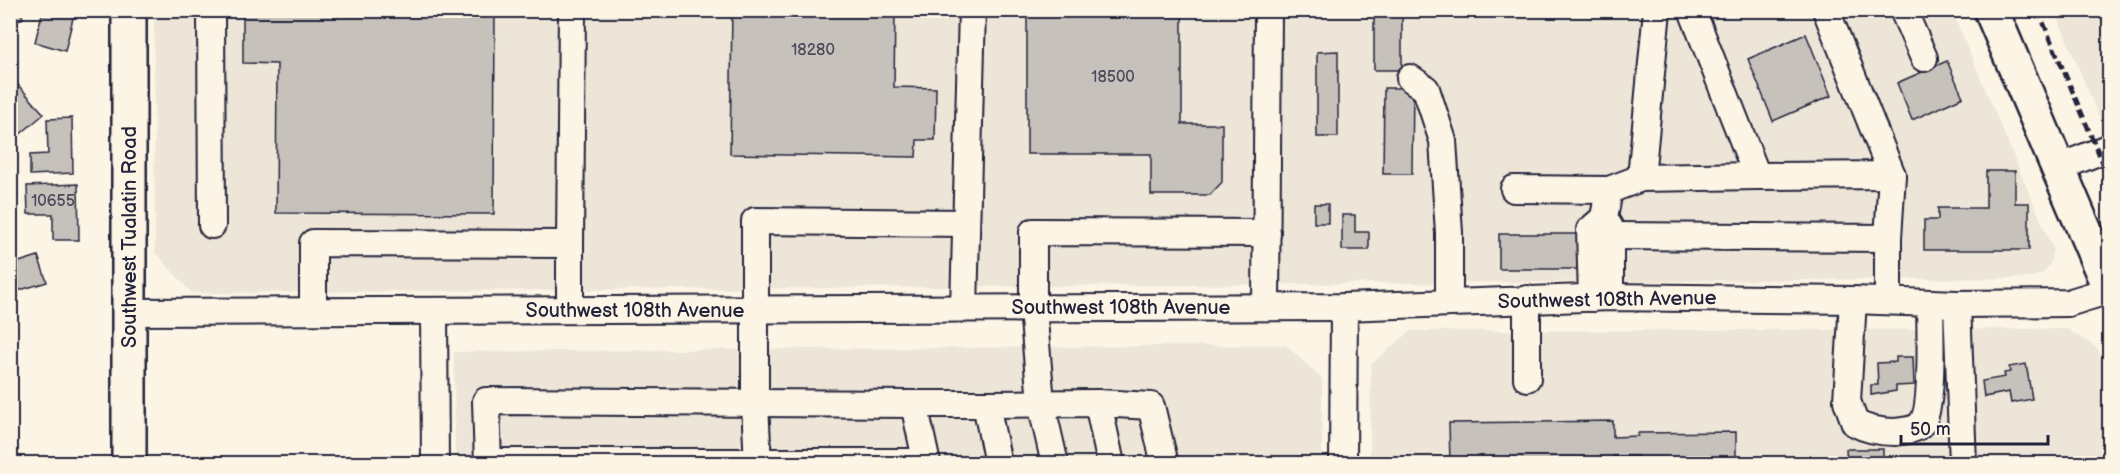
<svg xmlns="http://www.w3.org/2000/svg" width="2120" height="474" font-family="'Balsamiq Sans',sans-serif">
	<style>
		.built { fill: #ece5d8 }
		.building { fill: #c6c1bb; stroke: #22223b; stroke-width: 1.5 }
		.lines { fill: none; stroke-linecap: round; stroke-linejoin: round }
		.minor-casing { stroke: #22223b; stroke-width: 30 }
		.major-casing { stroke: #22223b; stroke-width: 38 }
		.minor { stroke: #fcf5e5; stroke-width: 26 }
		.major { stroke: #fcf5e5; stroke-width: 33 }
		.rail { stroke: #22223b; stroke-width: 4.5; stroke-dasharray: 9 4.5; stroke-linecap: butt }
		.labels { text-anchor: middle; stroke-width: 5; stroke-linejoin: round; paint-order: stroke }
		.number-label { font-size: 16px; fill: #4b4a5b }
		.street-label { font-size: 20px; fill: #22223b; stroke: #fcf5e5 }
	</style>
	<rect width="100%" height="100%" fill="#fcf5e5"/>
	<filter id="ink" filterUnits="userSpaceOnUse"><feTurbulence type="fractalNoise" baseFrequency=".0167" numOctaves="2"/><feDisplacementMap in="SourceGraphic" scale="12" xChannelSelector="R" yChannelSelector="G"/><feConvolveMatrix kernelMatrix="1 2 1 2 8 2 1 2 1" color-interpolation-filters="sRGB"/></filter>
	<g filter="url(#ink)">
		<g class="built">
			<path d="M154,11H1952L2053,249L2050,264L2043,273L2032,278L192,293L155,252Z"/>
			<path d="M2055,11H2109V141Z"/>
			<path d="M2067,329L2097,348L2109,377V463L1370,464L1371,364L1411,331Z"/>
			<path d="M1286,345L1322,379V463H455L454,352Z"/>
		</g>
		<g class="building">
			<path d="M10,10H20L23,18L10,24Z"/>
			<path d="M43,10H75L65,51L35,42Z"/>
			<path d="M243,10H495L494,214L276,213L277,64L243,63Z"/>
			<path d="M732,10H895L894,87L936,88L935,140H917L916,157L730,154Z"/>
			<path d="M1027,10H1182V124H1222V182L1210,195H1151V154H1027Z"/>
			<rect x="1374" y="10" width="28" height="60"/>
			<path d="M1806,34L1831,96L1773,121L1748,59Z"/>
			<path d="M1338,51V137H1317V52Z"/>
			<path d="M1947,61L1963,97L1912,120L1897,83Z"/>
			<path d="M10,76L44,114L12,141L10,139Z"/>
			<path d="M1384,88H1413L1412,174H1383Z"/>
			<path d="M72,118L73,173L30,175V155L48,154L47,119Z"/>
			<path d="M1986,171H2015V203H2029V250H1924V220H1938V208H1986Z"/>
			<path d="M78,184L79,240H53V214H28L27,186Z"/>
			<rect x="1314" y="204" width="14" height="19"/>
			<path d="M1342,215H1355V232H1369V250H1342Z"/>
			<rect x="1499" y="234" width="81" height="35"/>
			<path d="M10,247L16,263L38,256L47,282L10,293Z"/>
			<path d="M1896,357H1913L1914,385L1896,386V391L1871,395V385H1878L1877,363L1896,362Z"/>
			<path d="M2026,364L2032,399L2011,403L2009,392L1984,397L1982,381L2005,377L2004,373L2010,372L2009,367Z"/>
			<path d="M1613,421V437L1638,436V433L1736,432V464H1640L1638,456H1613L1612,464H1450L1449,423Z"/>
			<path d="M1846,449H1883V464H1847Z"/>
		</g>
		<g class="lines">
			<defs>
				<g id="minor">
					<path d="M211,10L212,225"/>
					<path d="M1692,10L1757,176L1892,175L1826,10"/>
					<path d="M1903,10L1924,58"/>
					<path d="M1410,78L1426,89L1443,141L1449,233V302"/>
					<path d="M2058,168L2110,147"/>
					<path d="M1641,178L1657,10"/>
					<path d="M1514,189L1609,190"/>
					<path d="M1610,236L1888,238L1892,175"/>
					<path d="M1888,238V301"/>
					<path d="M570,244L572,10"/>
					<path d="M1610,297V228L1604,218L1609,190L1641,178L1757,176"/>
					<path d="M1592,298L1590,230L1604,218"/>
					<path d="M1527,299V378"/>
					<path d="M1853,300L1847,401L1855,423C1868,430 1880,432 1895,432C1903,431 1916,430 1921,424C1934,410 1930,325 1930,303"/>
					<path d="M1957,304L1963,464"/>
					<path d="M1266,307L1268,10"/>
					<path d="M964,308L972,10"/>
					<path d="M313,311V243L570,244V310"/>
					<path d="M434,311L435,464"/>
					<path d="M130,312L1344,307L1610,297L1853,300L1957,304L2068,303L2110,290"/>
					<path d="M1098,403L1151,406L1165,464"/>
					<path d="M488,462H927"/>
					<path d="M488,464L486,401L914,404"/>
					<path d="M758,464L755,404V221L966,223"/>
					<path d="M927,464L914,404H986"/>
					<path d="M998,464L986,404L1098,403L1111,464"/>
					<path d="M1055,464L1041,403L1033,308V232L1267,233"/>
					<path d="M1343,464L1344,307"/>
				</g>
				<g id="major">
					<path d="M1991,10L2110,290"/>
					<path d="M129,464V10"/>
				</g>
			</defs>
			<use href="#minor" class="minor-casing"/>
			<use href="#major" class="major-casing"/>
			<use href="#minor" class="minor"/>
			<use href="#major" class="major"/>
			<path class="rail" d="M2038,10L2110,180"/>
		</g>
	</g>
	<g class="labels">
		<g class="number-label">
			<text x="813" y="55">18280</text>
			<text x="1113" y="82">18500</text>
			<text x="53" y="206">10655</text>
		</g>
		<g class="street-label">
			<text transform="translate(129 237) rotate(-90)" y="7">Southwest Tualatin Road</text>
			<text transform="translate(1607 299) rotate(-1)" y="7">Southwest 108th Avenue</text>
			<text x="1121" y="314">Southwest 108th Avenue</text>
			<text x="635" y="317">Southwest 108th Avenue</text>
		</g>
	</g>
	<rect width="2120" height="474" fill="none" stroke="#fcf5e5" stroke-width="36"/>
	<rect x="18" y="18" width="2084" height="438" fill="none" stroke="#22223b" stroke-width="2" filter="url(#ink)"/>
	<path d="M1901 435v9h147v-9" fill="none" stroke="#22223b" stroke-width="3"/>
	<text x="1910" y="435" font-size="18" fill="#22223b" stroke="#fcf5e5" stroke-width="4.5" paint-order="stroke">50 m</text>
</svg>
